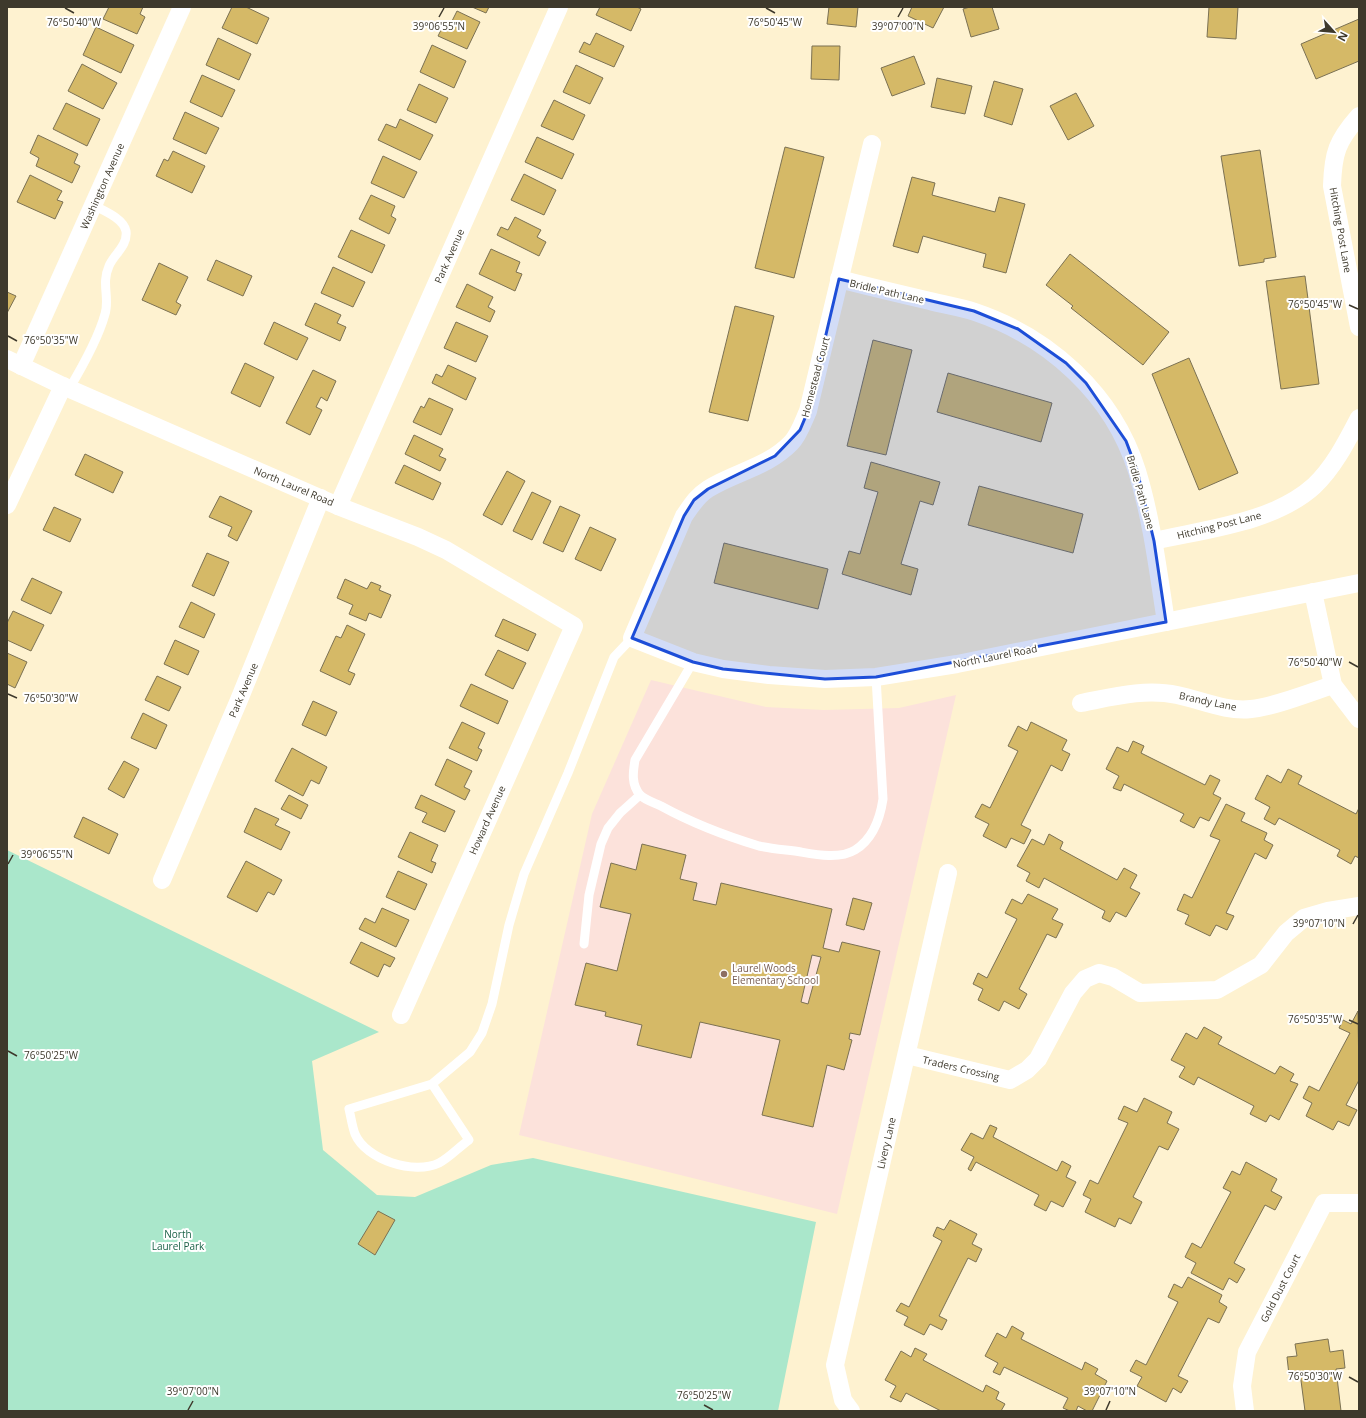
<svg xmlns="http://www.w3.org/2000/svg" width="1366" height="1418" font-family="'Open Sans',sans-serif">
	<style>
		.education { fill: #fce2db }
		.green { fill: #aae7cb }
		.building { fill: #d5b967; stroke: #7b7153; fill-rule: evenodd }
		.lines { fill: none; stroke-linecap: round; stroke-linejoin: round }
		.lane { stroke: #fff; stroke-width: 9 }
		.street { stroke: #fff; stroke-width: 18 }
		.marked { fill: #1d4ed8; fill-opacity: 0.2; stroke: #1d4ed8; stroke-width: 3; stroke-linejoin: round }
		.ticks { fill: none; stroke: #3e392c; stroke-width: 1.5 }
		.education-dot { fill: #8d6e63; stroke: #fff; stroke-width: 1.5 }
		.labels { text-anchor: middle; stroke-width: 4; stroke-linejoin: round; paint-order: stroke }
		.street-label { font-size: 10px; fill: #3e392c; stroke: #fff }
		.education-label { font-size: 10px; fill: #785e54; stroke: #fff; text-anchor: start }
		.park-label { font-size: 10px; fill: #1b6248; stroke: #fff }
		.ticks-label { font-size: 10px; text-anchor: middle; fill: #3e392c; stroke: #fff; stroke-width: 4; stroke-linejoin: round; paint-order: stroke }
	</style>
	<rect width="100%" height="100%" fill="#fef2d0"/>
	<path class="education" d="M651,680L766,707L824,710L899,708L956,695L837,1214L519,1135L592,814Z"/>
	<path class="green" d="M7,850L379,1032L312,1061L323,1150L377,1195L415,1197L491,1165L533,1158L816,1222L778,1411H7Z"/>
	<g class="building">
		<path d="M109,7H143L140,14L145,17L137,34L103,19Z"/>
		<path d="M232,7H246L269,18L257,44L222,28Z"/>
		<path d="M472,7H489L486,13Z"/>
		<path d="M600,7H637L641,9L631,31L596,15Z"/>
		<path d="M829,7H858L856,27L827,24Z"/>
		<path d="M912,7H944L933,28L908,16Z"/>
		<path d="M970,7H992L999,29L971,37L963,9Z"/>
		<path d="M1209,7H1238L1236,39L1207,37Z"/>
		<path d="M457,11L480,22L467,49L438,36L443,26L448,29Z"/>
		<path d="M1359,19V61L1316,79L1301,44Z"/>
		<path d="M96,27L134,45L121,73L83,55Z"/>
		<path d="M596,33L624,46L614,67L579,52L584,42L590,45Z"/>
		<path d="M218,38L251,54L239,80L206,65Z"/>
		<path d="M432,45L466,61L454,88L420,72Z"/>
		<path d="M812,46H840L839,80L811,79Z"/>
		<path d="M914,56L925,84L892,96L881,68Z"/>
		<path d="M82,64L117,83L103,109L68,91Z"/>
		<path d="M576,65L603,78L590,104L563,92Z"/>
		<path d="M202,75L235,90L222,117L190,102Z"/>
		<path d="M937,78L972,86L965,114L931,107Z"/>
		<path d="M994,81L1023,89L1012,125L984,116Z"/>
		<path d="M419,84L448,98L436,123L407,110Z"/>
		<path d="M1076,93L1094,126L1068,140L1050,106Z"/>
		<path d="M554,100L585,115L573,140L541,126Z"/>
		<path d="M66,103L100,119L87,146L53,129Z"/>
		<path d="M185,112L219,128L206,154L173,139Z"/>
		<path d="M400,119L433,135L420,160L378,140L386,124L396,128Z"/>
		<path d="M38,135L78,154L74,163L80,166L72,183L36,166L39,158L30,153Z"/>
		<path d="M537,137L574,154L562,179L525,162Z"/>
		<path d="M785,147L824,157L794,278L755,268Z"/>
		<path d="M1260,150L1276,257L1264,259V262L1239,266L1221,156Z"/>
		<path d="M173,151L205,166L192,193L156,176L164,159L168,161Z"/>
		<path d="M383,156L417,172L404,198L371,183Z"/>
		<path d="M524,174L556,190L544,215L511,200Z"/>
		<path d="M30,175L62,191L57,200L63,202L55,219L17,202Z"/>
		<path d="M912,177L935,183L932,195L995,212L999,197L1025,204L1006,273L983,267L986,254L923,236L918,253L893,246Z"/>
		<path d="M371,195L395,206L391,216L396,219L389,234L359,219Z"/>
		<path d="M515,217L541,230L537,237L546,242L539,256L497,235L501,227L508,230Z"/>
		<path d="M351,230L385,245L372,273L338,257Z"/>
		<path d="M491,249L520,262L516,272L522,274L515,291L479,274Z"/>
		<path d="M1070,254L1169,332L1143,365L1071,308L1073,306L1046,285Z"/>
		<path d="M216,260L252,276L243,296L207,280Z"/>
		<path d="M159,263L188,277L176,302L181,305L176,315L142,300Z"/>
		<path d="M333,267L365,282L353,307L321,293Z"/>
		<path d="M1305,276L1319,384L1281,389L1266,281Z"/>
		<path d="M467,284L493,297L488,307L495,311L490,322L456,307Z"/>
		<path d="M7,292L16,296L7,313Z"/>
		<path d="M315,303L341,315L337,323L346,327L340,341L305,325Z"/>
		<path d="M735,306L774,316L748,421L709,412Z"/>
		<path d="M274,322L308,338L297,360L264,344Z"/>
		<path d="M456,322L488,336L476,362L444,348Z"/>
		<path d="M873,340L912,350L886,455L847,446Z"/>
		<path d="M1189,358L1238,473L1199,490L1152,374Z"/>
		<path d="M245,363L274,377L260,407L231,393Z"/>
		<path d="M448,365L476,378L466,400L432,383L436,374L442,377Z"/>
		<path d="M313,370L336,381L327,401L321,397L316,407L322,410L310,435L286,423Z"/>
		<path d="M948,373L1052,403L1041,442L937,412Z"/>
		<path d="M429,398L453,409L441,435L413,422L421,406L424,408Z"/>
		<path d="M414,435L443,449L439,456L446,459L440,471L405,454Z"/>
		<path d="M85,454L123,472L113,493L75,475Z"/>
		<path d="M871,462L940,482L933,505L920,501L901,564L918,569L911,595L842,574L849,551L860,554L878,492L864,488Z"/>
		<path d="M404,465L441,483L433,500L395,483Z"/>
		<path d="M507,471L525,481L502,525L483,515Z"/>
		<path d="M979,486L1083,514L1073,553L968,525Z"/>
		<path d="M532,492L551,501L532,540L513,531Z"/>
		<path d="M220,496L252,511L237,541L228,536L232,527L209,517Z"/>
		<path d="M560,506L580,515L563,552L543,543Z"/>
		<path d="M54,507L81,519L70,542L43,530Z"/>
		<path d="M590,527L616,539L601,571L575,559Z"/>
		<path d="M724,543L828,569L818,609L714,583Z"/>
		<path d="M207,553L229,562L214,596L192,586Z"/>
		<path d="M32,578L62,592L51,614L21,600Z"/>
		<path d="M345,579L367,589L371,582L381,586L379,590L391,595L381,618L369,613L366,621L349,614L353,605L337,598Z"/>
		<path d="M191,602L215,614L204,638L179,627Z"/>
		<path d="M13,611L44,625L31,651L7,640V623Z"/>
		<path d="M503,619L536,634L528,651L495,636Z"/>
		<path d="M347,625L365,634L348,671L355,674L350,685L320,671L336,636L341,638Z"/>
		<path d="M175,640L199,651L188,675L164,664Z"/>
		<path d="M498,650L526,663L513,689L485,675Z"/>
		<path d="M7,653L27,662L15,688L7,684Z"/>
		<path d="M157,676L181,687L169,711L145,700Z"/>
		<path d="M471,684L508,701L498,724L460,706Z"/>
		<path d="M313,701L337,712L326,736L302,725Z"/>
		<path d="M143,713L167,725L156,749L131,738Z"/>
		<path d="M462,722L485,733L478,748L482,750L477,761L449,748Z"/>
		<path d="M1031,722L1067,740L1062,750L1070,754L1062,771L1051,765L1021,825L1031,830L1024,844L1011,838L1006,848L983,836L989,824L975,817L982,804L990,808L1018,751L1008,746L1018,726L1027,731Z"/>
		<path d="M1133,741L1144,746L1141,753L1205,785L1210,775L1220,780L1213,794L1221,798L1209,821L1200,817L1194,828L1180,821L1184,814L1124,784L1121,791L1113,788L1119,776L1106,769L1117,747L1128,752Z"/>
		<path d="M292,748L327,767L319,784L311,780L303,796L275,781Z"/>
		<path d="M447,759L472,771L464,787L470,790L465,800L435,785Z"/>
		<path d="M124,761L139,769L124,798L108,789Z"/>
		<path d="M1288,769L1302,776L1298,784L1356,814L1359,808V858L1355,856L1351,864L1337,856L1340,850L1279,818L1275,825L1264,819L1270,807L1255,799L1267,775L1281,783Z"/>
		<path d="M289,795L308,805L301,819L281,809Z"/>
		<path d="M421,795L455,811L445,832L422,822L427,813L415,808Z"/>
		<path d="M1226,804L1245,813L1241,821L1267,833L1264,840L1273,845L1266,859L1255,853L1226,913L1234,916L1227,930L1216,925L1210,936L1185,924L1189,915L1177,910L1184,894L1192,898L1220,840L1210,836Z"/>
		<path d="M255,808L279,819L275,825L290,832L281,850L244,832Z"/>
		<path d="M83,817L118,834L109,854L74,837Z"/>
		<path d="M410,832L438,845L431,861L436,863L432,873L398,857Z"/>
		<path d="M1049,834L1063,842L1060,849L1117,880L1124,868L1137,875L1130,888L1140,893L1126,917L1116,912L1110,922L1102,918L1105,911L1044,878L1039,888L1026,881L1030,873L1017,866L1032,839L1044,845Z"/>
		<path d="M642,844L686,855L680,879L697,883L693,900L716,905L721,883L832,909L823,948L839,952L842,942L880,951L860,1035L850,1033L849,1039L852,1040L844,1070L827,1065L813,1127L762,1115L780,1040L700,1022L691,1058L637,1045L642,1025L605,1016L606,1012L575,1005L586,963L617,971L631,914L600,907L611,863L636,870ZM812,955L821,957L808,1004L801,1002Z"/>
		<path d="M246,861L282,880L274,895L268,892L257,912L227,897Z"/>
		<path d="M398,871L427,884L415,910L386,897Z"/>
		<path d="M1028,894L1058,909L1052,919L1063,924L1056,938L1047,934L1019,989L1027,994L1019,1009L1004,1001L999,1011L978,1000L983,989L973,984L978,973L987,978L1017,919L1005,913L1012,899L1022,904Z"/>
		<path d="M853,898L872,903L864,930L846,925Z"/>
		<path d="M382,908L409,920L396,947L359,929L365,918L375,923Z"/>
		<path d="M361,942L395,958L390,967L384,964L378,977L350,963Z"/>
		<path d="M1358,1011L1359,1080L1346,1105L1357,1110L1349,1126L1338,1121L1333,1130L1306,1116L1312,1103L1303,1098L1309,1086L1319,1091L1350,1033L1339,1028L1343,1020L1351,1024Z"/>
		<path d="M1204,1027L1222,1037L1218,1044L1275,1074L1280,1066L1294,1074L1290,1081L1298,1084L1279,1120L1270,1115L1266,1122L1250,1114L1254,1106L1198,1077L1194,1085L1179,1077L1185,1067L1171,1060L1186,1033L1197,1039Z"/>
		<path d="M1144,1098L1172,1112L1167,1123L1179,1129L1168,1150L1159,1146L1133,1197L1142,1202L1131,1224L1119,1218L1115,1227L1085,1212L1091,1199L1083,1195L1090,1180L1098,1184L1128,1123L1118,1119L1124,1106L1137,1112Z"/>
		<path d="M990,1125L997,1128L993,1137L1057,1171L1062,1161L1071,1166L1066,1177L1076,1182L1063,1207L1051,1201L1046,1211L1034,1205L1039,1195L976,1162L971,1171L968,1169L974,1157L961,1150L971,1133L983,1139Z"/>
		<path d="M1246,1162L1277,1179L1271,1191L1282,1197L1275,1210L1265,1205L1234,1263L1245,1269L1237,1283L1229,1278L1223,1290L1191,1273L1196,1263L1185,1257L1192,1243L1201,1248L1231,1192L1223,1188L1232,1171L1240,1175Z"/>
		<path d="M378,1211L395,1220L375,1255L358,1244Z"/>
		<path d="M950,1220L977,1234L972,1244L982,1249L976,1262L968,1258L939,1316L947,1320L942,1330L930,1324L924,1335L904,1325L908,1317L896,1311L901,1303L909,1307L942,1241L933,1236L937,1227L944,1230Z"/>
		<path d="M1188,1277L1222,1295L1219,1302L1227,1307L1219,1323L1208,1318L1178,1376L1188,1381L1181,1393L1173,1388L1166,1402L1137,1386L1142,1377L1130,1371L1136,1360L1146,1365L1178,1302L1168,1297L1174,1284L1182,1288Z"/>
		<path d="M1012,1326L1024,1333L1021,1339L1082,1370L1085,1362L1098,1369L1095,1374L1107,1381L1092,1411H1087L1078,1406L1076,1411H1070L1063,1408L1068,1398L1004,1367L1000,1375L993,1372L998,1363L985,1356L997,1333L1006,1338Z"/>
		<path d="M1328,1339L1330,1352L1343,1350L1345,1368L1336,1369L1341,1411H1305L1300,1373L1289,1375L1287,1357L1297,1356L1295,1344Z"/>
		<path d="M915,1348L927,1354L923,1360L983,1392L986,1385L999,1392L996,1399L1005,1404L1001,1411H941L906,1393L901,1402L890,1397L896,1386L885,1380L901,1351L911,1357Z"/>
	</g>
	<g class="lines">
		<g class="lane">
			<path d="M69,389C81,369 99,336 105,314C110,298 101,284 109,266C114,254 128,246 126,231C123,218 104,211 93,205"/>
			<path d="M693,662L635,760C633,772 631,784 640,795C645,800 655,803 661,806C692,823 726,836 759,846C773,849 788,850 801,852C818,855 840,859 855,850C873,839 880,819 883,799L876,677"/>
			<path d="M584,944L589,895L601,844L608,828L620,813L640,795"/>
			<path d="M432,1084L469,1140C459,1147 449,1158 439,1163C414,1175 366,1160 355,1134C352,1126 351,1117 349,1109L432,1084L470,1052L482,1033L492,1004L509,925L524,874L568,773L614,657L632,638"/>
		</g>
		<g class="street">
			<path d="M1359,116C1337,141 1333,153 1332,186L1359,327"/>
			<path d="M872,144L808,411C803,422 799,435 791,443C768,467 735,472 708,489C697,496 691,506 684,516L632,638L693,662L723,669L769,675L825,679L876,677L957,664L1359,583"/>
			<path d="M839,279C870,287 900,294 930,301C945,305 960,307 975,312C1049,337 1113,394 1137,471C1152,520 1158,571 1166,622"/>
			<path d="M7,359L63,386L338,506L418,537L446,550L574,626L401,1015"/>
			<path d="M21,366L182,7"/>
			<path d="M7,505L63,386"/>
			<path d="M338,506L559,7"/>
			<path d="M1154,541C1206,529 1273,523 1314,486C1334,467 1347,441 1359,418"/>
			<path d="M1313,592L1333,685L1359,719"/>
			<path d="M1081,703C1112,697 1145,688 1177,695C1201,700 1226,712 1251,709C1277,706 1308,693 1333,685"/>
			<path d="M162,880L239,700L321,498"/>
			<path d="M907,1055L1010,1080L1027,1070L1038,1059L1073,993L1085,979L1099,973L1113,977L1140,993L1217,990L1261,965L1286,933L1304,918L1328,911L1359,906"/>
			<path d="M851,1411L843,1400L835,1365L948,873"/>
			<path d="M1245,1411L1242,1386L1247,1352L1324,1203H1359"/>
		</g>
	</g>
	<path class="marked" d="M839,279L974,311L1018,329L1066,363L1086,383L1126,441L1137,470L1154,541L1166,622L876,677L825,679L723,669L693,662L632,638L684,516L694,500L708,489L775,456L800,430L808,411Z"/>
	<path class="ticks" d="M65,8L74,13M766,8L775,13M439,17L444,8M898,17L903,8M1349,305L1358,309M8,336L17,341M1349,662L1358,667M8,694L17,698M8,864L13,855M1353,924L1358,915M1349,1020L1358,1024M8,1051L17,1056M1349,1377L1358,1382M704,1405L713,1410M188,1410L193,1401M1106,1410L1110,1401"/>
	<circle class="education-dot" cx="724" cy="974" r="4"/>
	<g class="labels">
		<g class="street-label">
			<text transform="translate(102 186) rotate(-66)" y="4">Washington Avenue</text>
			<text transform="translate(1341 230) rotate(80)" y="4">Hitching Post Lane</text>
			<text transform="translate(449 256) rotate(-66)" y="4">Park Avenue</text>
			<text transform="translate(887 291) rotate(13)" y="4">Bridle Path Lane</text>
			<text transform="translate(815 377) rotate(-75)" y="4">Homestead Court</text>
			<text transform="translate(294 486) rotate(23)" y="4">North Laurel Road</text>
			<text transform="translate(1141 492) rotate(74)" y="4">Bridle Path Lane</text>
			<text transform="translate(1219 525) rotate(-14)" y="4">Hitching Post Lane</text>
			<text transform="translate(995 656) rotate(-11)" y="4">North Laurel Road</text>
			<text transform="translate(243 690) rotate(-67)" y="4">Park Avenue</text>
			<text transform="translate(1208 701) rotate(12)" y="4">Brandy Lane</text>
			<text transform="translate(487 820) rotate(-66)" y="4">Howard Avenue</text>
			<text transform="translate(961 1068) rotate(13)" y="4">Traders Crossing</text>
			<text transform="translate(886 1143) rotate(-77)" y="4">Livery Lane</text>
			<text transform="translate(1280 1288) rotate(-63)" y="4">Gold Dust Court</text>
		</g>
		<g class="education-label">
			<text x="732" y="972">Laurel Woods<tspan x="732" dy="12">Elementary School</tspan></text>
		</g>
		<g class="park-label">
			<text x="178" y="1238">North<tspan x="178" dy="12">Laurel Park</tspan></text>
		</g>
	</g>
	<g class="ticks-label">
		<text x="74" y="26">76°50'40"W</text>
		<text x="775" y="26">76°50'45"W</text>
		<text x="439" y="30">39°06'55"N</text>
		<text x="898" y="30">39°07'00"N</text>
		<text x="1315" y="308">76°50'45"W</text>
		<text x="51" y="344">76°50'35"W</text>
		<text x="1315" y="666">76°50'40"W</text>
		<text x="51" y="702">76°50'30"W</text>
		<text x="47" y="858">39°06'55"N</text>
		<text x="1319" y="927">39°07'10"N</text>
		<text x="1315" y="1023">76°50'35"W</text>
		<text x="51" y="1059">76°50'25"W</text>
		<text x="1315" y="1380">76°50'30"W</text>
		<text x="193" y="1395">39°07'00"N</text>
		<text x="1110" y="1395">39°07'10"N</text>
		<text x="704" y="1399">76°50'25"W</text>
	</g>
	<rect width="1366" height="1418" fill="none" stroke="#3e392c" stroke-width="16"/>
	<g transform="translate(1334 32) rotate(117)" stroke="#ffffff" stroke-width="3" paint-order="stroke">
	<path d="M0-3L7 15L0 10L-7 15Z" fill="#3e392c"/>
	<text y="-6" font-size="11" font-weight="bold" text-anchor="middle" fill="#3e392c">N</text>
	</g>
</svg>
